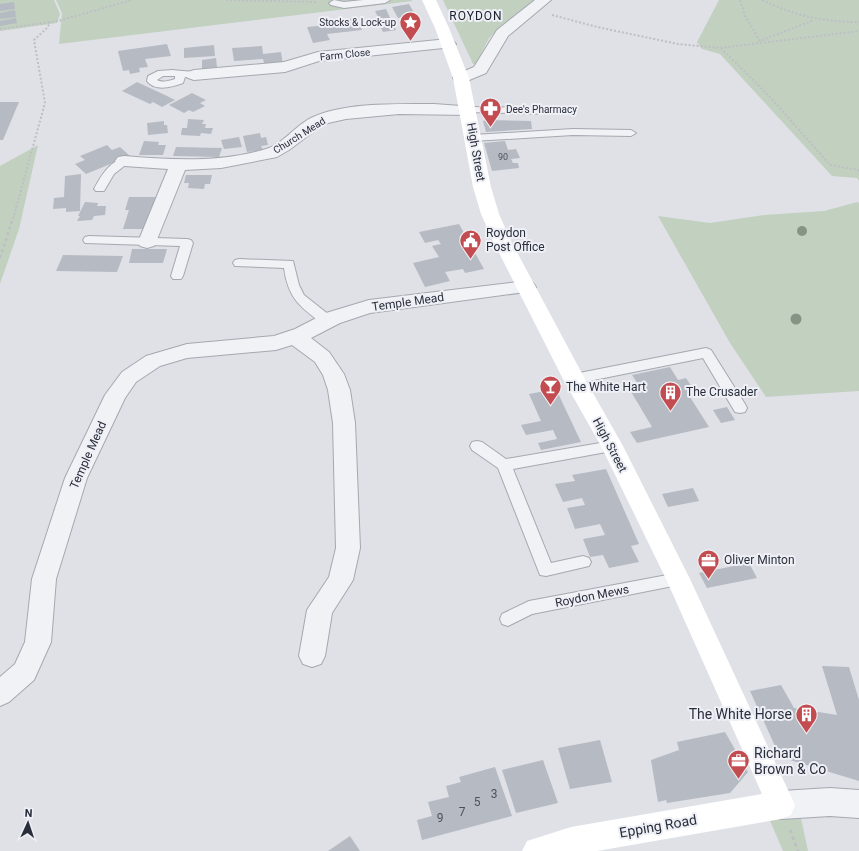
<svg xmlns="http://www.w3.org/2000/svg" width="859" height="851" font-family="Roboto,sans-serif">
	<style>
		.green { fill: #c2d0c0 }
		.building { fill: #b6bac3 }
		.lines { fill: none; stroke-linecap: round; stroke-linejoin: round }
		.service-casing { stroke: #a5a8b0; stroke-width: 2 }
		.minor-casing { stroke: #a5a8b0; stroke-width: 2 }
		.tertiary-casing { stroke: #a5a8b0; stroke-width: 2 }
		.path-far2 { stroke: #bdbfc5; stroke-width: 2; stroke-dasharray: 2 2; stroke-linecap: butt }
		.path-far1 { stroke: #bdbfc5; stroke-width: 2.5; stroke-dasharray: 3 3; stroke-linecap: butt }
		.path { stroke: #bdbfc5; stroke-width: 3; stroke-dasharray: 3.5 3.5; stroke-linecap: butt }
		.service { fill: #f1f2f5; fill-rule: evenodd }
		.minor { fill: #f1f2f5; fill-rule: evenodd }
		.tertiary { fill: #f1f2f5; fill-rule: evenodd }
		.secondary { fill: #fff; fill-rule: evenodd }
		.tree { fill: #849586 }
		.labels { text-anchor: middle; stroke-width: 4; stroke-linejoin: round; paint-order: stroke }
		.far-number-label { font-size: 9px; fill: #4c515e }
		.far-poi-label { font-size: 10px; fill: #292e3c; stroke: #eef0f5; text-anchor: end }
		.far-street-label { font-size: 10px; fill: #292e3c; stroke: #eef0f5 }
		.far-quarter-label { font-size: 12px; letter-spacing: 1px; fill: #1b1f2d; stroke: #eef0f5 }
		.street-label { font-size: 12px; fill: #292e3c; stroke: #eef0f5 }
		.poi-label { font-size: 12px; fill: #292e3c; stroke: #eef0f5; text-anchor: start }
		.near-number-label { font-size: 12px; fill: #4c515e }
		.near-poi-label { font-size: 14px; fill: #292e3c; stroke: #eef0f5; text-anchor: end }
		.near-street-label { font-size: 14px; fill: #292e3c; stroke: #eef0f5 }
	</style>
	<rect width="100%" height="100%" fill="#dfe1e7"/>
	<g class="green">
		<path d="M0,0H54L60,14L57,23L0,31Z"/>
		<path d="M56,0H412V1L59,44L62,13Z"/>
		<path d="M443,0H537L503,24L489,38L476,64H473Z"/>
		<path d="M719,0H859V181L857,178L832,176L720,54L702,49L697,42Z"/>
		<path d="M38,145L19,229L0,284V166Z"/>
		<path d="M857,202L859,203V391L766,397L730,343L658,216L710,223L764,215L824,211Z"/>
		<path d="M800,814L808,851H783L768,816Z"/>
	</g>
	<g class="building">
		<path d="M14,2L15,9L0,11V4Z"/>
		<path d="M409,4L417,18L404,20L402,17L398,18L392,7Z"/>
		<path d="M386,9L390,18L379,19L375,11Z"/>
		<path d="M15,10L16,17L0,19V13Z"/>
		<path d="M16,18L17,23L0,26V21Z"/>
		<path d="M357,18L362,30L327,34L330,40L313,43L307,27L319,26L318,23Z"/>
		<path d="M392,22L396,30L383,32L379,24Z"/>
		<path d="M167,44L171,56L145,59L148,67L139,68L140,72L130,74L129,70L123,71L118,51Z"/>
		<path d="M214,45L215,56L184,58V48Z"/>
		<path d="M262,46L263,54L281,52L283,65L265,67L263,59L234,61L232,48Z"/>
		<path d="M216,58L217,67L202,69V60Z"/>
		<path d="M137,82L165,95L175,100L162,107L153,102L150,104L122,91Z"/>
		<path d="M192,93L206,100L200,103L205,106L193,112L189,110L184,113L169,105Z"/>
		<path d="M0,102H19L3,140H0Z"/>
		<path d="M188,119L204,120L202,124H206L205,128H213L211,134L201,133L200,136L181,135L182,128H187Z"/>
		<path d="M486,120L531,121L532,129L486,132L483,121Z"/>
		<path d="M164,121V125H167L168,133L148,135L147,123Z"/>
		<path d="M260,133L261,138L266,137L268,145L261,146L263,150L247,152L243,136Z"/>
		<path d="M239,137L242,147L224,149L221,140Z"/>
		<path d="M144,141L159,142L158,145H166L163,155H139Z"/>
		<path d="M505,141L508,150L516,149L520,158L511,159L513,163H518L519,168L492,171L484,143Z"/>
		<path d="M107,145L112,150L120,147L130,156L86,174L75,164L85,160L80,156Z"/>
		<path d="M176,147L222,148L219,157L173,156Z"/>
		<path d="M81,174L80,211L66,212V208L53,209L54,198L64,197L65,176Z"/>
		<path d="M186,175H212L210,184H205L204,189L188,188L189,183H184Z"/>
		<path d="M129,197H158L154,210H150L145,229H123L129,210H125Z"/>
		<path d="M85,202L98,203L97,206H106L105,215L94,216L92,220L77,221L80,216H78Z"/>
		<path d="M459,224L484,269L465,273L463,269L445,272L450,281L425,287L413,263L439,257L432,246L441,244L438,240L425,243L419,232Z"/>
		<path d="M132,249H167L163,263H129Z"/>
		<path d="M63,255L123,256L117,272L56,271Z"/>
		<path d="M670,367L678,380L686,378L697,395L690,397L709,427L637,443L630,432L652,427L630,390L640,387L632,375Z"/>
		<path d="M556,389L581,442L541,450L538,443L557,439L553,430L526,435L521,425L541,421L529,394Z"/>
		<path d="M727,407L735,420L721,423L713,410Z"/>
		<path d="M606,469L639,544L631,546L639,562L609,568L603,555L590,557L583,539L605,535L600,524L575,529L567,508L585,505L582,498L563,502L555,484L575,481L572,475Z"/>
		<path d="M693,488L699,501L668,507L662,494Z"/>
		<path d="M749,563L757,578L707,588L699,573Z"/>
		<path d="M822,666L849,667L859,700V781L780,757L750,691L781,685L794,708L837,715Z"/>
		<path d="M725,732L748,772L730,793L667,803L666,800L658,802L651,760L679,750L677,742Z"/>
		<path d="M600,740L612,782L570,789L558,748Z"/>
		<path d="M543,760L558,803L516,813L502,770Z"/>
		<path d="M495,767L512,816L422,840L417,820L432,816L428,802L449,797L446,786L461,782L459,777Z"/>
		<path d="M350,836L360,851H328Z"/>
	</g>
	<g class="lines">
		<defs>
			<g id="service">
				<path d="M334,0L344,2L363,0H390L385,3L344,8L331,5L329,3Z"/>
				<path d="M172,70L194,72L199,75L194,78L185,77L183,83C171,87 156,92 147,81L148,76L158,71ZM163,76H175V79C168,81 163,83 157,80Z"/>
				<path d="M469,107L548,108L553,111L548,114L465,112L464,110Z"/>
				<path d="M573,129L631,130L636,133L631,136L573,135L473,141L468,138L473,135Z"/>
				<path d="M124,158L128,159L129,161L128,163L114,174L104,191H96L94,189C101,176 109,162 124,158Z"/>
				<path d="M89,236L187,239L191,240L193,243L183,276L181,279H173L171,276L180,246L85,243L83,240L85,237Z"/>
				<path d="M239,259L293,261L299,285L304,295L333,318L334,321L333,324L328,325L323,324C300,307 288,298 284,268L235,266L233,263L235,260Z"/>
				<path d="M706,348L711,350L745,404L747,408L745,412L740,413L735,412L703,358L574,384L569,382L567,379L569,376L574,374Z"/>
				<path d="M477,441L482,442L506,459L612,441L617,442L619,446L617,450L612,451L513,469L551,563L583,556L589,558L591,562L589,566L546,576L540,575L498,468L472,450L470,446L472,442Z"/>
				<path d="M678,573L684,574L686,579L684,584L678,585L532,614L508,626L502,624L500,619L502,614L529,601Z"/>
			</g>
			<g id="minor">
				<path d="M535,0H551L508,36L486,73L467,81L461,83L455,81L453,78L455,75L474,67L497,30Z"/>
				<path d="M448,39L453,41L456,44L453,47L319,61L285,72L194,80L188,78L186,75L188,72L194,70L284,62L318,52Z"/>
				<path d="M434,104L475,107L477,110L475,113L469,115L399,114L346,119L328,123L321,126L289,150L277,157L221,168L185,170L156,242L154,246L147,248L140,246L138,242L168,169L124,166L118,165L115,161L118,157L124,156C171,160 220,163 266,149C283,144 295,126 311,118C343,102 399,104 434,104Z"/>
				<path d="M526,281L533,283L536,287L533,291L370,313L340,323L311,338L329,352L344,374L350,390L355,423L360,548L353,580L332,613L325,656L321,664L312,667L303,664L299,656L307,610L329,577L336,548L333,423L328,390L323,375L315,362L292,345L276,350L187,358L160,366L136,382L125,398L87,478L56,579L51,642L34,680L9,702L0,706V677L15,664L25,642L32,579L65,478L105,395L122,372L146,356L187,344L274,336L295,329L326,313L369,300Z"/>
			</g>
			<path id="tertiary" d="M830,788L859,790V818L830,816L781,819L771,815L767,805L771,795L781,791Z"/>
		</defs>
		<use href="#service" class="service-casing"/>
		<use href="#minor" class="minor-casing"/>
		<use href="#tertiary" class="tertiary-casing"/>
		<g class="path-far2">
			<path d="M226,0L317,2"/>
			<path d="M740,0L745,16L760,41L814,20"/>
			<path d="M762,0C796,16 822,22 859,22"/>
			<path d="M552,15L597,27L678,44L720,48L859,31"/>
			<path d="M0,29L58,21L132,0"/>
			<path d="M721,48L771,98L830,165L858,170L859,172"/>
			<path d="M13,219L45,103L34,40L48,27L50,22"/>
		</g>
		<path class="path-far1" d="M0,258L13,218"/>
		<path class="path" d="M790,830L798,851"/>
		<use href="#service" class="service"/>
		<use href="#minor" class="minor"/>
		<use href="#tertiary" class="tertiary"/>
		<path class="secondary" d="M422,0H436L449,28L469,78L491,187L499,214L511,241L585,379L623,446L690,579L795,805L791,815L781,819L597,851H522L527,841L571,827L762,794L666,579L601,446L563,379L493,241L481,214L473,187L453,78L435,28Z"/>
	</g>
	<g class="tree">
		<circle cx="802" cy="231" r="5"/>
		<circle cx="796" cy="319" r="5.5"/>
	</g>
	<defs>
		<symbol id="sight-pin" viewBox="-11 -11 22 30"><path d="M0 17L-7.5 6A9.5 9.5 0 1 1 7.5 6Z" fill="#c34c50" stroke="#eef0f5"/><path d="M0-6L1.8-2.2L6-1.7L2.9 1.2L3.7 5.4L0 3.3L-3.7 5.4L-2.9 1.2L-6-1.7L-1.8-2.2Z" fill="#fff"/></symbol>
		<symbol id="pharmacy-pin" viewBox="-11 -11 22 30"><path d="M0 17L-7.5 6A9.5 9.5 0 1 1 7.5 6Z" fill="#c34c50" stroke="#eef0f5"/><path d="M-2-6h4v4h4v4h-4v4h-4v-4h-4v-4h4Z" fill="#fff"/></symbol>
		<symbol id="civic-pin" viewBox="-11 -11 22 30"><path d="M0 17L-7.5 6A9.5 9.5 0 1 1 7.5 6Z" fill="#c34c50" stroke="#eef0f5"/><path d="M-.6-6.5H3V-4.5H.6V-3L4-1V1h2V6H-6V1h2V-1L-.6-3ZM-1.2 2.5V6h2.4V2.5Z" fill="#fff"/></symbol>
		<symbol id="bar-pin" viewBox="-11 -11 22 30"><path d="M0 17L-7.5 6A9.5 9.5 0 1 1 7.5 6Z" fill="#c34c50" stroke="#eef0f5"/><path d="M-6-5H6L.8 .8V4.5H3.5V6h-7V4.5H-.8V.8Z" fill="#fff"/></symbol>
		<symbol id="building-pin" viewBox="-11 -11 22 30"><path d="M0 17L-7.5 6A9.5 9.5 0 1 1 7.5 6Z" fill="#c34c50" stroke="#eef0f5"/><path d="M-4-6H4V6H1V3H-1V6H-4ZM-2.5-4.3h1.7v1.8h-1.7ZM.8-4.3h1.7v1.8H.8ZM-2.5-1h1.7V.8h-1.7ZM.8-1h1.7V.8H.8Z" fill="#fff"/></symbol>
		<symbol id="office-pin" viewBox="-11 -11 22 30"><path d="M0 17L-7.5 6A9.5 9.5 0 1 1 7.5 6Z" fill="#c34c50" stroke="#eef0f5"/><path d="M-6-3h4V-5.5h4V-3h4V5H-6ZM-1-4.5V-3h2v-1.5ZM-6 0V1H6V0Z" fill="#fff"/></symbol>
	</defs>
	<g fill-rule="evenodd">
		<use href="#sight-pin" x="398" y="10" width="25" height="34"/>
		<use href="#pharmacy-pin" x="478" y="96" width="25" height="34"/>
		<use href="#civic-pin" x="458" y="228" width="25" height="34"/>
		<use href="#bar-pin" x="538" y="374" width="25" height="34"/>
		<use href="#building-pin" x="658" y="380" width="25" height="34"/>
		<use href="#office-pin" x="696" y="548" width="25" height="34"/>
		<use href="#building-pin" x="794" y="702" width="25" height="34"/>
		<use href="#office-pin" x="726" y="748" width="25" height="34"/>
	</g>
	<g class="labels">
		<g class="far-number-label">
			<text x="503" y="160">90</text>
		</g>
		<g class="far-poi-label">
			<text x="396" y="26">Stocks &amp; Lock-up</text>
			<text x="506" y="113" text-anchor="start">Dee's Pharmacy</text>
		</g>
		<g class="far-street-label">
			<text transform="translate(345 54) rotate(-6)" y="4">Farm Close</text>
			<text transform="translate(299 135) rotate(-32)" y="4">Church Mead</text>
		</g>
		<g class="far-quarter-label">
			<text x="476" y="20">ROYDON</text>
		</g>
		<g class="street-label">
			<text transform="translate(476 152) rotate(80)" y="4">High Street</text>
			<text transform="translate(408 302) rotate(-8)" y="4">Temple Mead</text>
			<text transform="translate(610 445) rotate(62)" y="4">High Street</text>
			<text transform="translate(88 455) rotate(-66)" y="4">Temple Mead</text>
			<text transform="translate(592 596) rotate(-11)" y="4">Roydon Mews</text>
		</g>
		<g class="poi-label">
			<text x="486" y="237">Roydon<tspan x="486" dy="14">Post Office</tspan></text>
			<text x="566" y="391">The White Hart</text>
			<text x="686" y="396">The Crusader</text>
			<text x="724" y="564">Oliver Minton</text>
		</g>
		<g class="near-number-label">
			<text x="494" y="798">3</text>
			<text x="477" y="806">5</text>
			<text x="462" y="816">7</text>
			<text x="440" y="822">9</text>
		</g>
		<g class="near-poi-label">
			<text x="792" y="719">The White Horse</text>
			<text x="754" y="758" text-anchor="start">Richard<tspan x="754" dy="16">Brown &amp; Co</tspan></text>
		</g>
		<g class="near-street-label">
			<text transform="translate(658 826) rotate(-10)" y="5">Epping Road</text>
		</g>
	</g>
	<g transform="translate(28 823) rotate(3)" stroke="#eef0f5" stroke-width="3" paint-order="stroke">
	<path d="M0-3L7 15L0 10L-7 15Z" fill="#292e3c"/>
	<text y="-6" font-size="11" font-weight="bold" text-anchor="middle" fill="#292e3c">N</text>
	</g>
</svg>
